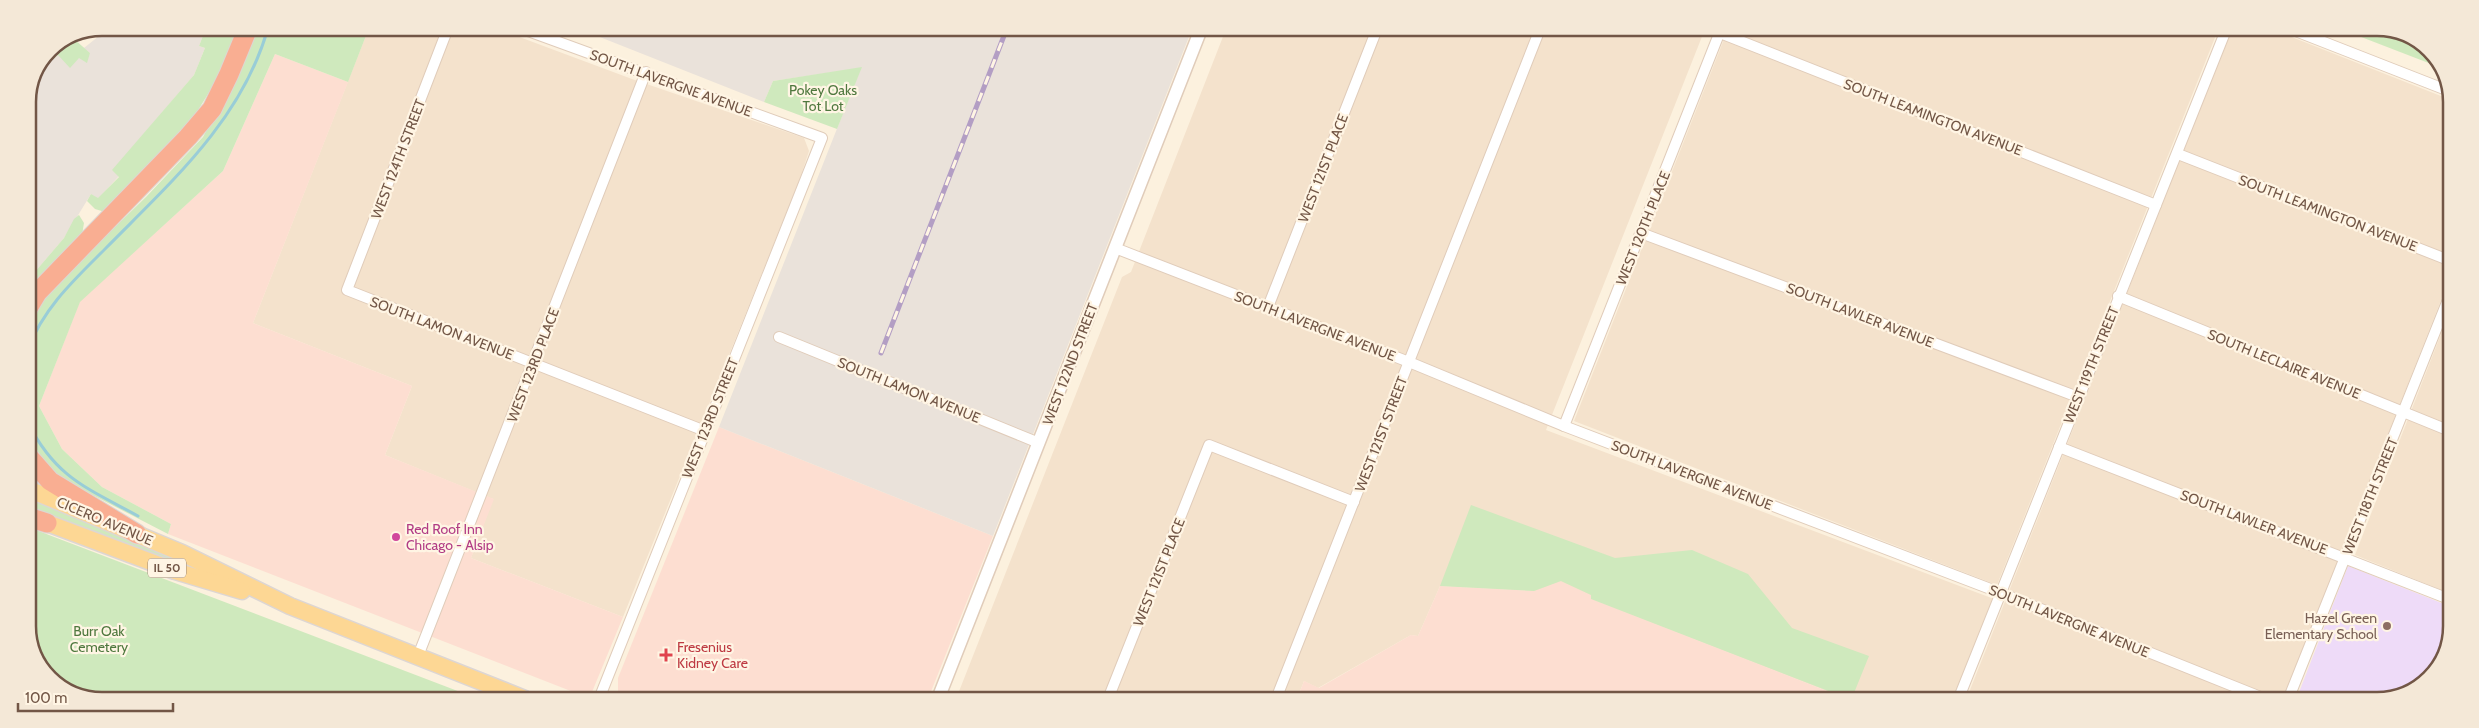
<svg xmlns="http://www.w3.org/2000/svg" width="2479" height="728" font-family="Cabin,sans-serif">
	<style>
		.residential { fill: #f4e2cc }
		.commercial { fill: #fdded1 }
		.industrial { fill: #eae2da }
		.education { fill: #eedbf8 }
		.green { fill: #cfe9bd }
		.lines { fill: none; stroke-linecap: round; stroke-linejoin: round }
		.stream { stroke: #99cdd7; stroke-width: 3 }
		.minor-casing { stroke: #e0ccba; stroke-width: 12 }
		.tertiary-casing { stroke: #e0ccba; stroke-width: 15 }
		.primary-casing { stroke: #ddd6d3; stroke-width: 19 }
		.motorway-casing { stroke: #ddd6d3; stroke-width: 21 }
		.minor { stroke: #fff; stroke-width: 10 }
		.tertiary { stroke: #fff; stroke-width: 12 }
		.primary { stroke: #fdd794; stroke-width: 16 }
		.motorway { stroke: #f9ae92; stroke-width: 19 }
		.rail-casing { stroke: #b39ec4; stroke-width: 5 }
		.rail { stroke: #fff5e4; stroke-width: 3; stroke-dasharray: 9; stroke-linecap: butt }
		.hotel-dot { fill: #d1479c; stroke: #fff5e4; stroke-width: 2 }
		.education-dot { fill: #8d6e63; stroke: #fff5e4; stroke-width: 2 }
		.health-dot { fill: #e0444e; stroke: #fff5e4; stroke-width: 2 }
		.labels { text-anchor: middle; stroke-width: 4.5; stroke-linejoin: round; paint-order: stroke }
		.shield { fill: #fff5e4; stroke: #9c8675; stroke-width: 1 }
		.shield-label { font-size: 12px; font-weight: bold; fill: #725646 }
		.street-label { font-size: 14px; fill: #725646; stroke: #fff5e4 }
		.park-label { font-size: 14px; fill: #4f783e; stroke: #fff5e4 }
		.hotel-label { font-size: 14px; fill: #b23c85; stroke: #fff5e4; text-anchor: start }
		.education-label { font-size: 14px; fill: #785e54; stroke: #fff5e4; text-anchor: end }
		.health-label { font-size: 14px; fill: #be3a42; stroke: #fff5e4; text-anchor: start }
		.rim { fill: none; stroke: #725646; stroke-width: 2.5 }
	</style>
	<rect width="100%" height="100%" fill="#fcf1de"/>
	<g class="residential">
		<path d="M369,28H495L632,79L804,138L809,151L798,184L623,617L471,558L493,499L385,455L412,386L253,323Z"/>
		<path d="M1226,29H1705L1546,430L1994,599L1953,700H1850L1591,599L1534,591L1440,586L1418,636L1411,635L1318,688L1304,681L1297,699H956L1122,277L1131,272Z"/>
		<path d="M1728,29L2218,30L1997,585L1574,421Z"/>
		<path d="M2231,30H2274L2451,100V275L2283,700H1966Z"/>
		<path d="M2450,311L2449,593L2355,555Z"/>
	</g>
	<g class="commercial">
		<path d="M275,54L348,82L253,323L412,386L385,455L494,499L471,558L623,617L592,692L581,695L168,534L171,524L102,487L62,449L39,406L80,301L223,171Z"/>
		<path d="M719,427L993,536L928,699H618V678Z"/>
		<path d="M1560,581L1591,595L1592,599L1850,700L1297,699L1304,681L1319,688L1411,635L1418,636L1440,586L1534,591Z"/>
	</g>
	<g class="industrial">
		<path d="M109,28H206L199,46L205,48L194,75L113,170L119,176L98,199L91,194L64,238L28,280V102L41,70L58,55L79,58L90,53L84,48Z"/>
		<path d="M577,28L1192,29L993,536L719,427L861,68L773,81L764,102Z"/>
	</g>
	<path class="education" d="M2348,566L2449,606V645L2423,685L2377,700H2296Z"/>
	<g class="green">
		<path d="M206,28H239L216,81L187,128L105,212L95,209L87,201L91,194L98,198L119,177L112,170L194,75L205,48L199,46Z"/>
		<path d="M254,28H369L348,82L275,54L223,171L80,302L39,406L62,449L102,487L171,524L168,534L54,475L28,437V322L55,285L146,197L203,137L238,72Z"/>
		<path d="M2343,30H2396L2433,53L2439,67Z"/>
		<path d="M74,39L90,53L87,63L79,58L70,68L58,55L41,70L49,49Z"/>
		<path d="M862,67L837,129L764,102L773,81Z"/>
		<path d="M79,215L84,223L82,235L28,292V280L64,238L74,219Z"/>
		<path d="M28,497L182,561L179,567L28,507Z"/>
		<path d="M1471,505L1615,558L1692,550L1748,574L1792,628L1869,656L1854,693L1849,699L1591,599V595L1561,581L1534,591L1440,586Z"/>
		<path d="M28,527L476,698H83L46,675L28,631Z"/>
	</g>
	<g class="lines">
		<g class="stream">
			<path d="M28,349C44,307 75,279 106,248C171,182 242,120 268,28"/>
			<path d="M28,423C56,478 87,488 138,516"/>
		</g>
		<defs>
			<g id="minor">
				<path d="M448,28L347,290L705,431"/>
				<path d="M520,28L822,138L599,699"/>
				<path d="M1710,29L2156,205"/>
				<path d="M2293,30L2449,91"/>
				<path d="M2178,154L2451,261"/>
				<path d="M1641,233L2078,397"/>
				<path d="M1115,248L1409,362L1564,426L2001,593L2268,700"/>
				<path d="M2118,296L2450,431"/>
				<path d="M1268,307L1377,29"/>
				<path d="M779,337L1039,443"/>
				<path d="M1564,426L1721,29"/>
				<path d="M2059,447L2449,599"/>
				<path d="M418,656L646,72"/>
				<path d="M1108,699L1209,445L1354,502"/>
				<path d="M1276,699L1540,29"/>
				<path d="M1958,700L2226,30"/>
				<path d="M2288,700L2451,292"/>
			</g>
			<path id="tertiary" d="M938,699L1201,29"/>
			<g id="primary">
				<path d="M28,489L182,553L290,606L525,699"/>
				<path d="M34,518L175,571L242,591"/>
			</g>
			<g id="motorway">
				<path d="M28,308L37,293L188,137L212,109L229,74L248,28"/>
				<path d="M28,456L50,481L137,534"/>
				<path d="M28,517L47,523"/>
			</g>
		</defs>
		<use href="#minor" class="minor-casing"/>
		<use href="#tertiary" class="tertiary-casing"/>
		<use href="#primary" class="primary-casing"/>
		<use href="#motorway" class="motorway-casing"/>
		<use href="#minor" class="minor"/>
		<use href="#tertiary" class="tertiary"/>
		<use href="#primary" class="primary"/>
		<use href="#motorway" class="motorway"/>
		<defs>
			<path id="rail" d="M881,353L1007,28"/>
		</defs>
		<use href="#rail" class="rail-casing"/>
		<use href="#rail" class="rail"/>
	</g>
	<circle class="hotel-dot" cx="396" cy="537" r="5"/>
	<circle class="education-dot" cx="2387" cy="626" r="5"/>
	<path class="health-dot" d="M663.5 647.5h5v5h5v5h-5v5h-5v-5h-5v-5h5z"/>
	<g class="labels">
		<rect class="shield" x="148" y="558.5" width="38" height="19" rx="4"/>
		<g class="shield-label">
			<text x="167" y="572">IL 50</text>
		</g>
		<g class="street-label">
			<text transform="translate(671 83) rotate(20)" y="5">SOUTH LAVERGNE AVENUE</text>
			<text transform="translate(1933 117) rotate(21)" y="5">SOUTH LEAMINGTON AVENUE</text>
			<text transform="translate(398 159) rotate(-69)" y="5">WEST 124TH STREET</text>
			<text transform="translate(1323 168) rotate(-69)" y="5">WEST 121ST PLACE</text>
			<text transform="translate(2328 213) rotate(21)" y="5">SOUTH LEAMINGTON AVENUE</text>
			<text transform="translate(1643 228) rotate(-68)" y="5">WEST 120TH PLACE</text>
			<text transform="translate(1860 315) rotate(21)" y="5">SOUTH LAWLER AVENUE</text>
			<text transform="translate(1315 326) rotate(21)" y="5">SOUTH LAVERGNE AVENUE</text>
			<text transform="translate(442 328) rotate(21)" y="5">SOUTH LAMON AVENUE</text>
			<text transform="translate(1070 364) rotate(-69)" y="5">WEST 122ND STREET</text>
			<text transform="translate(2284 364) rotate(22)" y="5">SOUTH LECLAIRE AVENUE</text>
			<text transform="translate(533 365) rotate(-69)" y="5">WEST 123RD PLACE</text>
			<text transform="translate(2091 365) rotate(-68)" y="5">WEST 119TH STREET</text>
			<text transform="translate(909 390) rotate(22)" y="5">SOUTH LAMON AVENUE</text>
			<text transform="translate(710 418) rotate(-68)" y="5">WEST 123RD STREET</text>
			<text transform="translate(1381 434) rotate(-69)" y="5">WEST 121ST STREET</text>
			<text transform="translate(1692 475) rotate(21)" y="5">SOUTH LAVERGNE AVENUE</text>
			<text transform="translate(2370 496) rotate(-68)" y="5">WEST 118TH STREET</text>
			<text transform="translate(105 521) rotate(23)" y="5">CICERO AVENUE</text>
			<text transform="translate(2254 522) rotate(21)" y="5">SOUTH LAWLER AVENUE</text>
			<text transform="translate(1159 572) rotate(-68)" y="5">WEST 121ST PLACE</text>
			<text transform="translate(2069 621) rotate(22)" y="5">SOUTH LAVERGNE AVENUE</text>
		</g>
		<g class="park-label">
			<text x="823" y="95">Pokey Oaks<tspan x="823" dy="16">Tot Lot</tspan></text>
			<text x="99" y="636">Burr Oak<tspan x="99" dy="16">Cemetery</tspan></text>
		</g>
		<g class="hotel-label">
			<text x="406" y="534">Red Roof Inn<tspan x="406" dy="16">Chicago - Alsip</tspan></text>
		</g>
		<g class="education-label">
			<text x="2377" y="623">Hazel Green<tspan x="2377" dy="16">Elementary School</tspan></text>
		</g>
		<g class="health-label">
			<text x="677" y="652">Fresenius<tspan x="677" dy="16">Kidney Care</tspan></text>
		</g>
	</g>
	<path d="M0 0H2479V728H0ZM102 36H2377A66 66 0 0 1 2443 102V626A66 66 0 0 1 2377 692H102A66 66 0 0 1 36 626V102A66 66 0 0 1 102 36Z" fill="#f4e8d7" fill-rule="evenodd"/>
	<path class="rim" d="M102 36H2377A66 66 0 0 1 2443 102V626A66 66 0 0 1 2377 692H102A66 66 0 0 1 36 626V102A66 66 0 0 1 102 36Z"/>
	<path d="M18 703v8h155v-8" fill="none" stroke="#725646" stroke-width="2.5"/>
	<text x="25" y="703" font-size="15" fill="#725646" stroke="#fff5e4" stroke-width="4" paint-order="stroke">100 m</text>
</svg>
